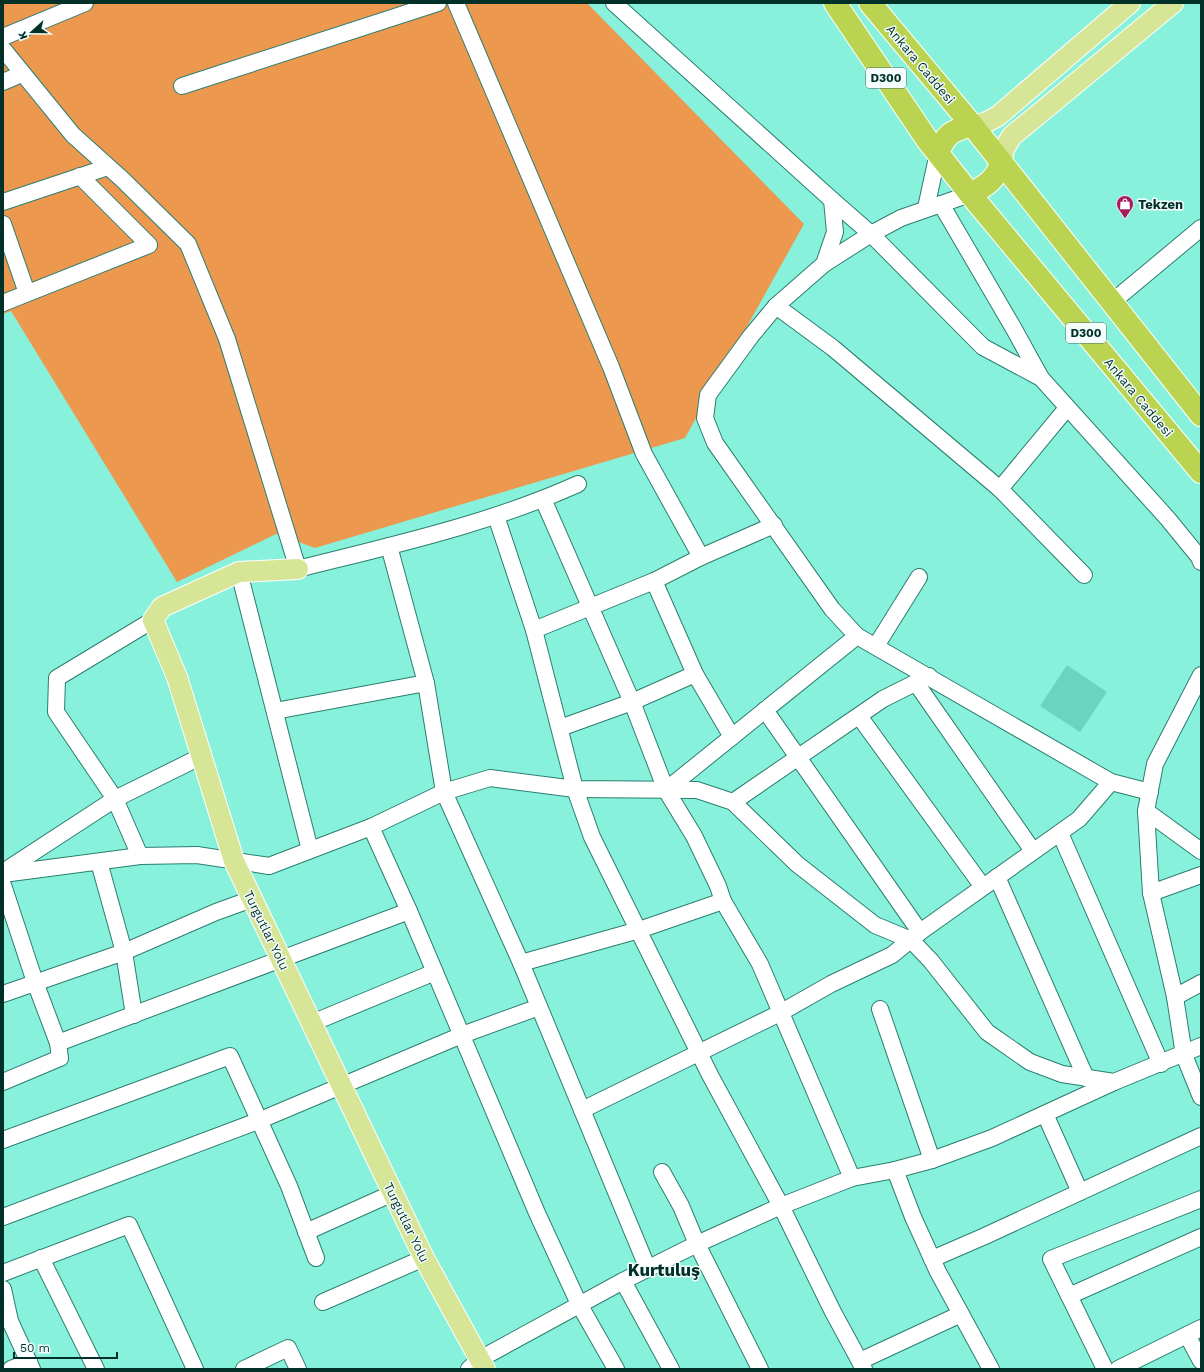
<svg xmlns="http://www.w3.org/2000/svg" width="1204" height="1372" font-family="'Work Sans',sans-serif">
	<style>
		.green { fill: #ed984f }
		.building { fill: #6ad4bf }
		.lines { fill: none; stroke-linecap: round; stroke-linejoin: round }
		.minor-casing { stroke: #2c7e70; stroke-width: 18 }
		.major-casing { stroke: #fff; stroke-width: 22 }
		.highway-casing { stroke: #fff; stroke-width: 24 }
		.minor { stroke: #fff; stroke-width: 16 }
		.major { stroke: #d6e596; stroke-width: 20 }
		.highway { stroke: #bad350; stroke-width: 22 }
		.labels { text-anchor: middle; stroke-width: 3; stroke-linejoin: round; paint-order: stroke }
		.shield { fill: #f4fdfb; stroke: #496e67; stroke-width: 1 }
		.shield-label { font-size: 12px; font-weight: bold; fill: #003028 }
		.street-label { font-size: 13px; fill: #003028; stroke: #f4fdfb }
		.poi-label { font-size: 13px; font-weight: bold; fill: #003028; stroke: #f4fdfb; text-anchor: start }
		.district-label { font-size: 17px; font-weight: bold; fill: #003028; stroke: #f4fdfb }
	</style>
	<rect width="100%" height="100%" fill="#88f1dc"/>
	<path class="green" d="M3,3H587L804,224L685,438L315,548L276,534L177,582L11,311L3,314Z"/>
	<path class="building" d="M1067,665L1107,692L1080,732L1040,706Z"/>
	<g class="lines">
		<defs>
			<g id="minor">
				<path d="M456,3L611,367L644,454L701,557"/>
				<path d="M614,3L832,200L871,234L983,347L1041,378"/>
				<path d="M3,37L85,3"/>
				<path d="M3,49L73,135L123,180L188,244L227,339L298,569C393,545 489,524 578,484"/>
				<path d="M3,82L22,74"/>
				<path d="M182,86L438,3"/>
				<path d="M970,194L901,218L871,234L824,264L776,306L751,336L708,395L705,418L715,443L832,609L857,636L1111,782L1150,792"/>
				<path d="M3,202L108,167"/>
				<path d="M941,204L1014,329L1041,378L1168,519L1199,557L1201,562"/>
				<path d="M926,208L938,153"/>
				<path d="M3,224L27,293"/>
				<path d="M824,264L835,232L832,200"/>
				<path d="M3,303L149,245L80,176"/>
				<path d="M1111,303L1201,228"/>
				<path d="M776,306L833,348L1000,489L1084,575"/>
				<path d="M1000,489L1067,408"/>
				<path d="M543,499L632,702L666,790"/>
				<path d="M496,516L534,630L575,789L592,837L710,1075L781,1206L833,1312L864,1369"/>
				<path d="M389,546L426,683L444,792L521,963L648,1269"/>
				<path d="M239,572L310,850"/>
				<path d="M654,581L695,674L732,737"/>
				<path d="M534,630L654,581L701,557L774,525"/>
				<path d="M876,646L919,577"/>
				<path d="M1201,675L1155,764L1146,811L1151,893L1175,997L1184,1055L1201,1097"/>
				<path d="M916,683L1033,851"/>
				<path d="M765,710L920,932"/>
				<path d="M275,711L426,683"/>
				<path d="M859,716L983,887"/>
				<path d="M560,728L632,702L695,674"/>
				<path d="M733,802L883,699L929,676"/>
				<path d="M1146,811L1201,851"/>
				<path d="M371,827L409,911L537,1213L579,1304L616,1369"/>
				<path d="M1060,833L1161,1064"/>
				<path d="M140,856L115,799L56,712L57,678L153,620"/>
				<path d="M99,862L124,952L134,1015"/>
				<path d="M3,872L115,799L202,756"/>
				<path d="M3,874L140,856L197,855L269,866L371,827L444,792L490,778L575,789L697,790L733,802L797,864L875,925L911,940L931,961L987,1032L1030,1062L1062,1074L1114,1082L1201,1046"/>
				<path d="M997,877L1086,1078"/>
				<path d="M3,885L35,982L58,1043L60,1058L3,1082"/>
				<path d="M1151,893L1201,875"/>
				<path d="M521,963L639,930L723,901"/>
				<path d="M3,994L124,952L216,912L252,899"/>
				<path d="M1175,997L1201,983"/>
				<path d="M880,1009L932,1160"/>
				<path d="M312,1023L435,972"/>
				<path d="M58,1043L409,911"/>
				<path d="M582,1110L780,1013L831,984L892,955L920,932L1079,819L1111,782"/>
				<path d="M1045,1114L1080,1192"/>
				<path d="M3,1140L230,1056L289,1186L316,1258"/>
				<path d="M895,1170L913,1217L938,1272L991,1369"/>
				<path d="M662,1172L681,1206L697,1244L760,1369"/>
				<path d="M852,1178L760,964L723,901L718,886L694,836L666,790L857,636"/>
				<path d="M3,1217L258,1121L462,1035L539,1007"/>
				<path d="M306,1232L393,1193"/>
				<path d="M41,1258L96,1369"/>
				<path d="M932,1259L985,1236L1201,1136"/>
				<path d="M3,1273L129,1225L195,1369"/>
				<path d="M623,1281L671,1369"/>
				<path d="M3,1289L10,1321L32,1369"/>
				<path d="M1069,1296L1201,1237"/>
				<path d="M323,1302L424,1258"/>
				<path d="M1187,1335L1201,1361"/>
				<path d="M860,1361L961,1314"/>
				<path d="M11,1369L29,1362"/>
				<path d="M244,1369L288,1348L298,1369"/>
				<path d="M469,1369L480,1359L623,1281L697,1244L781,1206L852,1178L895,1170L932,1160L992,1138L1114,1082"/>
				<path d="M1105,1369L1051,1259L1201,1199"/>
				<path d="M1118,1369L1201,1328"/>
			</g>
			<g id="major">
				<path d="M972,125L985,123L998,116L1130,3"/>
				<path d="M1001,162L1005,147L1012,136L1173,3"/>
				<path d="M298,569L239,572L162,607L153,620L177,677L234,861L424,1258L485,1369"/>
			</g>
			<g id="highway">
				<path d="M835,3L928,141L970,194C986,186 997,179 1001,162"/>
				<path d="M870,3L972,125"/>
				<path d="M938,153C946,133 952,131 972,125L1201,415"/>
				<path d="M970,194L1201,472"/>
			</g>
		</defs>
		<use href="#minor" class="minor-casing"/>
		<use href="#major" class="major-casing"/>
		<use href="#highway" class="highway-casing"/>
		<use href="#minor" class="minor"/>
		<use href="#major" class="major"/>
		<use href="#highway" class="highway"/>
	</g>
	<defs>
		<symbol id="shop-pin" viewBox="-11 -11 22 30"><path d="M0 17L-7.5 6A9.5 9.5 0 1 1 7.5 6Z" fill="#a81c5d" stroke="#f4fdfb"/><path d="M-5-2.5h2.3a2.7 3.5 0 0 1 5.4 0H5L5.5 6h-11ZM-1.5-2.5h3a1.5 2.3 0 0 0-3 0Z" fill="#fff"/></symbol>
	</defs>
	<g fill-rule="evenodd">
		<use href="#shop-pin" x="1115" y="194" width="20" height="27"/>
	</g>
	<g class="labels">
		<g class="shield">
			<rect x="866" y="68" width="40" height="20" rx="3"/>
			<rect x="1066" y="323" width="40" height="20" rx="3"/>
		</g>
		<g class="shield-label">
			<text x="886" y="82">D300</text>
			<text x="1086" y="337">D300</text>
		</g>
		<g class="street-label">
			<text transform="translate(921 64) rotate(50)" y="5">Ankara Caddesi</text>
			<text transform="translate(1139 397) rotate(50)" y="5">Ankara Caddesi</text>
			<text transform="translate(267 930) rotate(64)" y="5">Turgutlar Yolu</text>
			<text transform="translate(407 1222) rotate(64)" y="5">Turgutlar Yolu</text>
		</g>
		<g class="poi-label">
			<text x="1138" y="209">Tekzen</text>
		</g>
		<g class="district-label">
			<text x="664" y="1276">Kurtuluş</text>
		</g>
	</g>
	<rect width="1204" height="1372" fill="none" stroke="#003028" stroke-width="8"/>
	<g transform="translate(32 32) rotate(249)" stroke="#f4fdfb" stroke-width="3" paint-order="stroke">
	<path d="M0-3L7 15L0 10L-7 15Z" fill="#003028"/>
	<text y="-6" font-size="11" font-weight="bold" text-anchor="middle" fill="#003028">K</text>
	</g>
	<path d="M14 1352v6h103v-6" fill="none" stroke="#003028" stroke-width="2"/>
	<text x="20" y="1352" font-size="12" fill="#003028" stroke="#f4fdfb" stroke-width="3" paint-order="stroke">50 m</text>
</svg>
